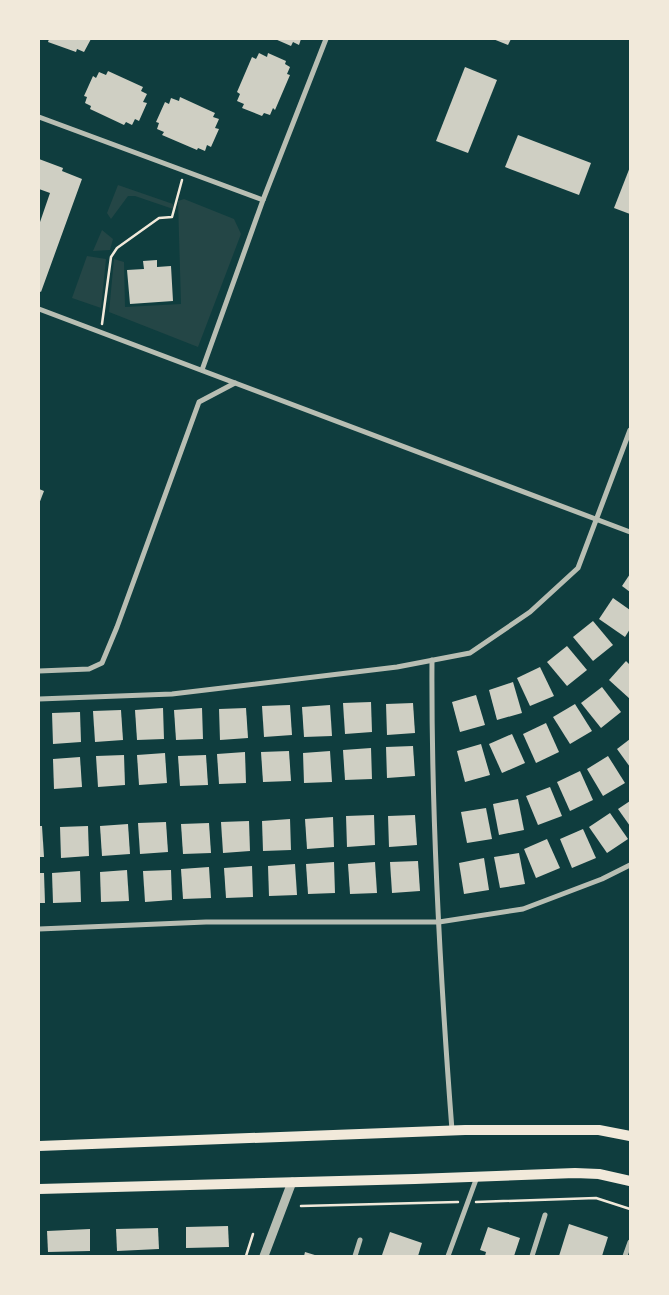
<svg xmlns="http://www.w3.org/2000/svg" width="669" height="1295" font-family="'PT Sans',sans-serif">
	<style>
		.green { fill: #244646 }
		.building { fill: #cfcfc3 }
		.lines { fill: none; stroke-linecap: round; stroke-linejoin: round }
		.path { stroke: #f1e9da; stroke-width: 2.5 }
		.minor { stroke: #b8beb3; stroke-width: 5 }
		.tertiary { stroke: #b8beb3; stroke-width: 9 }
		.secondary { stroke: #f1e9da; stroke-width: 10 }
	</style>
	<rect width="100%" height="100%" fill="#0f3d3e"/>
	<g class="green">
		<path d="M118,185L173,204V209L135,196H128L111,219L107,213Z"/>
		<path d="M184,199L234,219L241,234L198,347L109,312L114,259L124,262L125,307L181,304L178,201Z"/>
		<path d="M102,230L113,239L110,250L93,251Z"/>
		<path d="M87,256L106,259L101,308L72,298Z"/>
	</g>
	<g class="building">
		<path d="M49,39H91L84,52L77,49L76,52L48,42Z"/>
		<path d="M275,39H301L299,45L293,42L291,46Z"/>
		<path d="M493,39H511L508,45Z"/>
		<path d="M259,53L267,57L268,53L286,61L285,64L290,67L287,74L290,75L275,110L273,108L270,115L264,113L262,116L242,108L244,104L237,101L240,94L237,92L252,57L256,59Z"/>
		<path d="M465,67L497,80L468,153L436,141Z"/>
		<path d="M108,71L143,87L141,91L147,94L143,102L147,103L139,121L135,119L132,125L126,122L124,125L90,109L91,106L85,103L87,97L84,96L93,76L96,78L99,72L106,75Z"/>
		<path d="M180,97L215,113L213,117L219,119L215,128L219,129L211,147L207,145L205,151L198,148L197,150L162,135L164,132L157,129L159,123L156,122L165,102L169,104L171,98L179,101Z"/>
		<path d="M518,135L591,163L579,195L505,167Z"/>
		<path d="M39,159L63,168L62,171L82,179L41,292L39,291V225L50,193L39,189Z"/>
		<path d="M630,167V214L614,208Z"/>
		<path d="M157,260V267L171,266L173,301L130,304L127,270L144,269L143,261Z"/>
		<path d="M39,489L44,491L39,504Z"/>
		<path d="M630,574V592L622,586Z"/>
		<path d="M613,598L630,610V629L625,637L599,619Z"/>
		<path d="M593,621L613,645L593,661L573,637Z"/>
		<path d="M567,646L587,670L567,686L547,662Z"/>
		<path d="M626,661L630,665V699L609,680Z"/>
		<path d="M540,667L554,696L530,706L517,678Z"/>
		<path d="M513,682L522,713L497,720L489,690Z"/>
		<path d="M602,687L621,712L601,728L581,703Z"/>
		<path d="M476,695L485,725L460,732L452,702Z"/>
		<path d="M371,702L372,732L345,734L343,703Z"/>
		<path d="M413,703L415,733L387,735L386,704Z"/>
		<path d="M575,704L592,731L570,744L553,717Z"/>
		<path d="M290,705L292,735L264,737L262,706Z"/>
		<path d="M330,705L332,736L304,737L302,707Z"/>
		<path d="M163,708L164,739L137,740L135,710Z"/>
		<path d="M202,708L203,739L176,740L174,710Z"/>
		<path d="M246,708L248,738L220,740L219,709Z"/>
		<path d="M121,710L123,740L95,742L93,711Z"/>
		<path d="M80,712L81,742L53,744L52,713Z"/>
		<path d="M546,723L559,752L536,763L523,734Z"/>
		<path d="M512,734L525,763L502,773L489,744Z"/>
		<path d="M630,739V767L617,749Z"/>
		<path d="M481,744L490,775L465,782L457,751Z"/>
		<path d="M413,746L415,776L387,778L386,747Z"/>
		<path d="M371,748L372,779L345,780L343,750Z"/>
		<path d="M289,751L291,781L263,782L261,752Z"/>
		<path d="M330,751L332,782L304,783L303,753Z"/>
		<path d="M245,752L246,783L219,784L217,754Z"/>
		<path d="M165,753L167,783L139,785L137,755Z"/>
		<path d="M124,755L125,785L98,787L96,756Z"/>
		<path d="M206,755L208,785L180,786L178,756Z"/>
		<path d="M608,756L625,783L603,796L587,769Z"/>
		<path d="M80,757L82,787L54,789L53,759Z"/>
		<path d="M580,771L593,800L570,811L557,782Z"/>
		<path d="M550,787L562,816L538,825L526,796Z"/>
		<path d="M518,799L524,830L499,835L493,804Z"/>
		<path d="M630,801V826L618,809Z"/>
		<path d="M486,808L492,839L467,843L461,812Z"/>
		<path d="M610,813L628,839L607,853L589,827Z"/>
		<path d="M374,815L375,845L347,847L346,816Z"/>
		<path d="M415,815L417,845L389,847L388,816Z"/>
		<path d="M333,817L334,847L307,849L305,819Z"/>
		<path d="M290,819L291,850L263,851L262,821Z"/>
		<path d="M249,821L250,851L223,853L221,822Z"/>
		<path d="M166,822L168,852L140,854L138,823Z"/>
		<path d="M209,823L211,853L183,854L181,824Z"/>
		<path d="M128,824L130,854L102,856L100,826Z"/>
		<path d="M39,826H42L44,857H39Z"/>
		<path d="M88,826L89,856L61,858L60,827Z"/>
		<path d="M583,829L596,858L572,868L560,839Z"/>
		<path d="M547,839L560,868L536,878L524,849Z"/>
		<path d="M519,853L525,884L500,888L494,857Z"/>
		<path d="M484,858L489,890L464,894L459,863Z"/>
		<path d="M418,861L420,891L392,893L390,862Z"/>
		<path d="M334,862L335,893L308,894L306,864Z"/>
		<path d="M375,862L377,893L350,894L348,864Z"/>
		<path d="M295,864L297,895L269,896L268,866Z"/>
		<path d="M252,866L253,897L226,898L224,868Z"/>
		<path d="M209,867L211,898L183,899L181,869Z"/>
		<path d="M127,870L129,901L101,902L100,872Z"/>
		<path d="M171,870L172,900L145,902L143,871Z"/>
		<path d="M80,871L81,902L53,903L52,873Z"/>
		<path d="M39,873H44L45,903H39Z"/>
		<path d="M569,1224L608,1237L602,1256H559Z"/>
		<path d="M228,1226L229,1247L186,1248V1227Z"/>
		<path d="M488,1227L520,1238L514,1256H485L486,1252L480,1250Z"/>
		<path d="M158,1228L159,1249L117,1251L116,1229Z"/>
		<path d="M90,1229V1251L48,1252L47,1231Z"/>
		<path d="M390,1232L422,1243L418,1256L382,1255Z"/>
		<path d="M305,1252L318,1256H304Z"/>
	</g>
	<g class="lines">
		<g class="path">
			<path d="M102,324L111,257L117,248L159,218L172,217L182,180"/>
			<path d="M476,1202L596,1198L630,1209"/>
			<path d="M301,1206L458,1202"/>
			<path d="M246,1256L253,1234"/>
		</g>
		<g class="minor">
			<path d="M39,117L263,200"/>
			<path d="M39,309L630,532"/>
			<path d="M202,370L263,200L326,39"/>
			<path d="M432,660C431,817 440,974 452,1130"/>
			<path d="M39,671L89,669L102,663L117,627L199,402L235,383"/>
			<path d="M39,699L172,694L397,667L470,653L530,612L578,568L630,430"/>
			<path d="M39,929L206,922H439L523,909L602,879L630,865"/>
			<path d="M355,1256L360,1240"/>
			<path d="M448,1256L477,1177"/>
			<path d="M532,1256L545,1215"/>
			<path d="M625,1256L630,1242"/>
		</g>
		<path class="tertiary" d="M264,1256L292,1182"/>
		<g class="secondary">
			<path d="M39,1146L465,1130H599L630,1136"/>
			<path d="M39,1189L415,1179L575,1173L599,1174L630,1181"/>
		</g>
	</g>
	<rect width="669" height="1295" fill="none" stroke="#f1e9da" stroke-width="80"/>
</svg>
